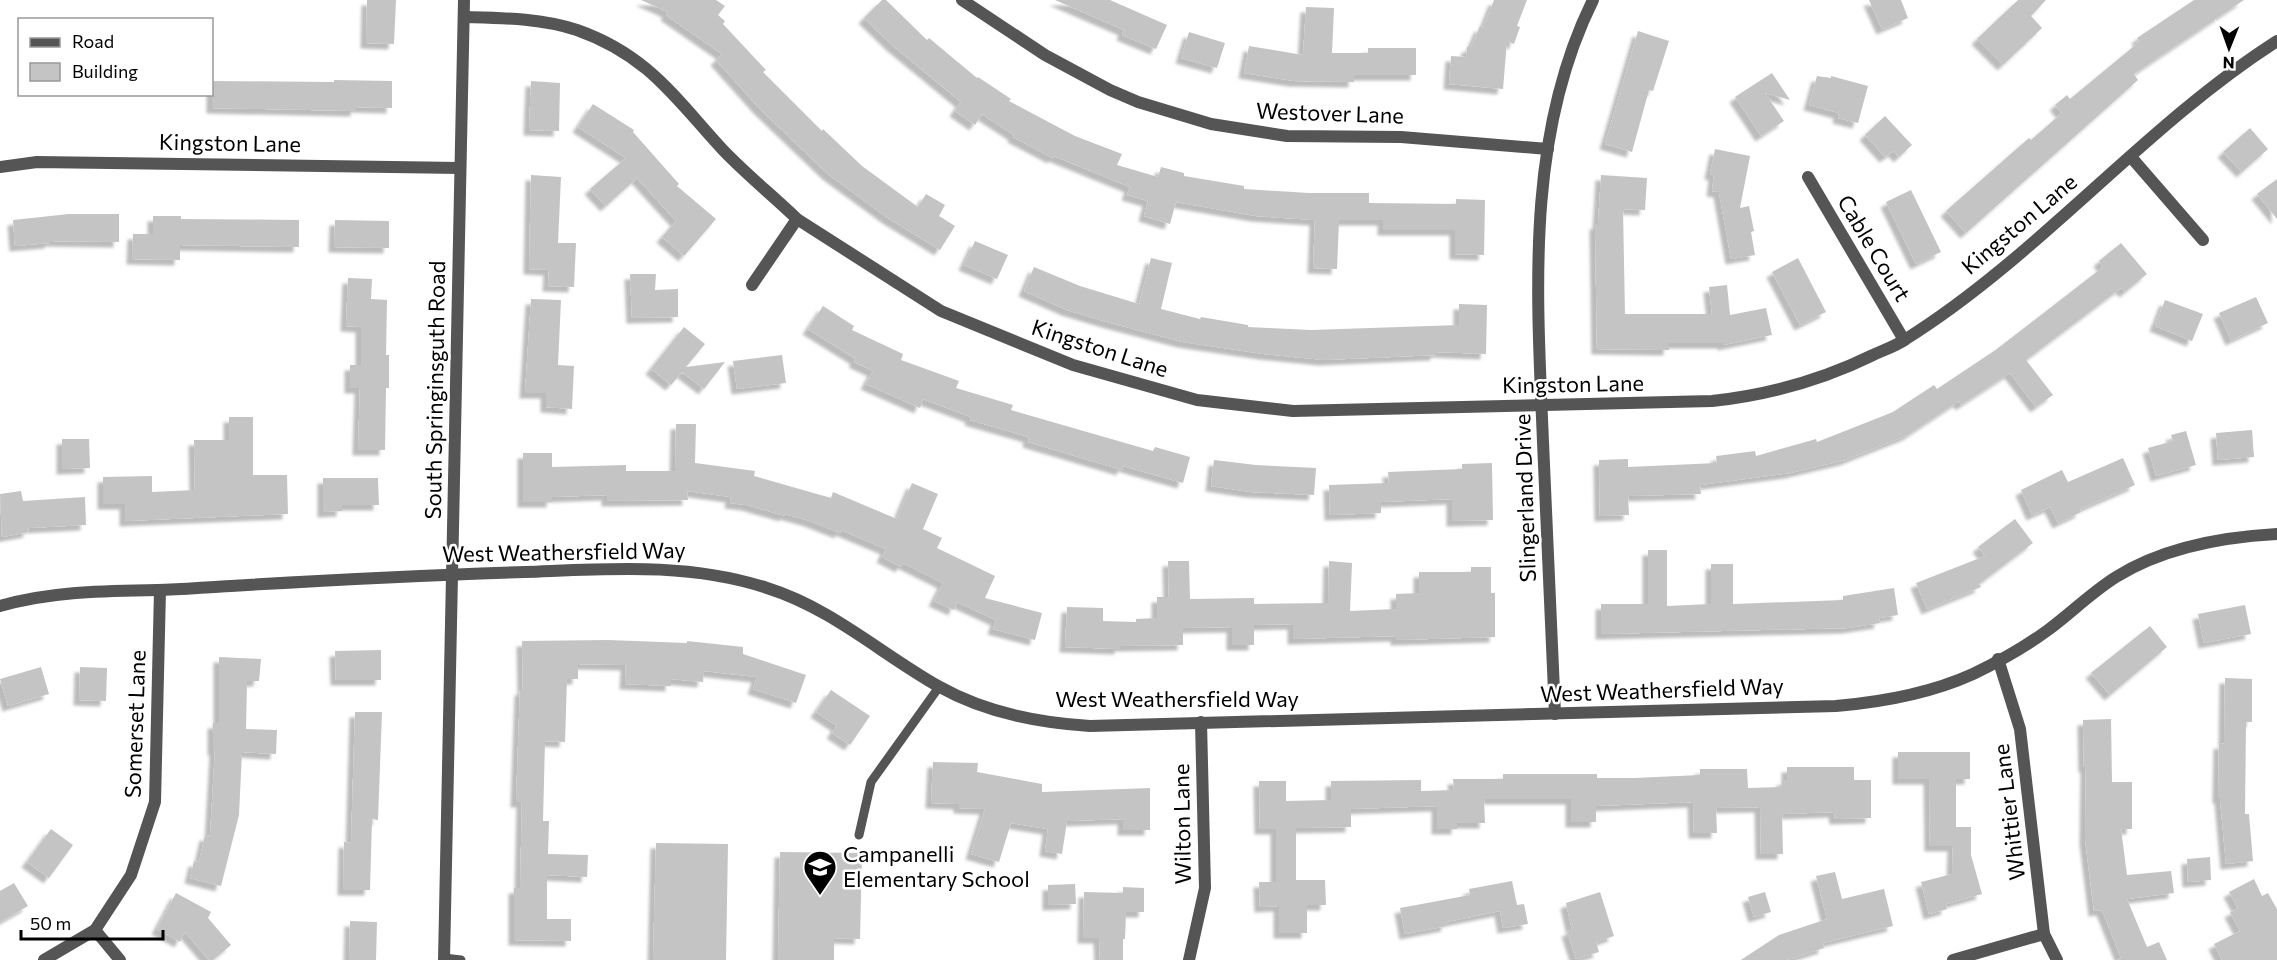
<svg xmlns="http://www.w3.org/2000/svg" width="2277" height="960" font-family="Commissioner,sans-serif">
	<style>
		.building { fill: #c4c4c4; filter: url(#shadow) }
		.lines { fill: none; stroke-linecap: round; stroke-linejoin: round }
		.service { stroke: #555; stroke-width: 9 }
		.minor { stroke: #555; stroke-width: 12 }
		.tertiary { stroke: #555; stroke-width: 12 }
		.labels { text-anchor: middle; stroke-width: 5; stroke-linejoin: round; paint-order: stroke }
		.street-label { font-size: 22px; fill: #000; stroke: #fff }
		.poi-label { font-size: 22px; fill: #000; stroke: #fff; text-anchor: start }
	</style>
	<defs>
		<filter id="shadow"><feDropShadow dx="-5.5" dy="5.5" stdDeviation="1.5" flood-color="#0004"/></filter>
	</defs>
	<rect width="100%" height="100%" fill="#fff"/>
	<g class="building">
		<path d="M367,0H396L394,44L366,43Z"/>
		<path d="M641,0H716L725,6L718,15L725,21L723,24L766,70L763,72L822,131L823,129L862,166L918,207L926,194L945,205L939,216L955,226L940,250L888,218L828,174L759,108L716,60L722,54L666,15L668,12Z"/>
		<path d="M882,0H886L927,40L929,38L977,78L978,77L1011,99L1009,101L1075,136L1122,154L1117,165L1158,177L1161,167L1184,173V176L1244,186V189L1309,193H1369V203L1456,204V199L1485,200L1484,255L1455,254V230H1383V220H1339L1337,269L1313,268L1315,220L1256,216L1176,202L1170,224L1144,216L1148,201L1127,195L1130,187L1054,156L1053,158L1013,137L1014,135L982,114L975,125L955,111L961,102L892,45L864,18Z"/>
		<path d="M1055,0H1110L1167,25L1156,49L1122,35L1124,30Z"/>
		<path d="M1494,0H1527L1517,26L1520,27L1514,44L1507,41L1503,89L1449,84L1451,56L1466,57L1467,47H1471L1480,26L1483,28Z"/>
		<path d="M1869,0H1901L1908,18L1882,29Z"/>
		<path d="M2018,0H2046L2031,16L2042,28L2003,65L1977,39Z"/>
		<path d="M2194,0H2244L2134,74L2138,80L1966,233L1946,211L2029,138L2031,140L2062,113L2055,105L2067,95L2070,99L2139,42L2137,38Z"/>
		<path d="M1306,7L1334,8L1332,53H1368V48H1416V75H1354V82L1294,81L1244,73L1249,46L1303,55Z"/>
		<path d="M1638,31L1669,41L1653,91L1649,90L1632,152L1605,144Z"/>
		<path d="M1189,32L1225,43L1217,68L1181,58Z"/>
		<path d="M1772,73L1790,100L1765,93L1784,121L1761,136L1735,97Z"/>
		<path d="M1817,76L1831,78V76L1868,86L1858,123L1838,118L1839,113L1809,105Z"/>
		<path d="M334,80L392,81V108L356,107V111L212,108V81L334,82Z"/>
		<path d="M531,81L560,83L559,131L529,130Z"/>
		<path d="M593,104L634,130L633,132L679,184L677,186L716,219L684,256L662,237L676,221L637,178L606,206L590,189L626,158L578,127Z"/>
		<path d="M1885,116L1912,145L1899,157L1894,151L1885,157L1865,135Z"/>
		<path d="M2250,128L2268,149L2242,172L2223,152Z"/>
		<path d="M1715,149L1750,156L1740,208L1749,206L1754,231L1751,232L1755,255L1731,259L1719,192L1712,191L1714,175L1710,174Z"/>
		<path d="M531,175L561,177L558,243H576L574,287L548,286L549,270L529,269Z"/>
		<path d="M1601,175L1647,178L1645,210L1623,209L1625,314H1712L1709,287L1727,285L1730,315L1766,308L1772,335L1723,345V343H1669V350L1597,349L1595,224H1598Z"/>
		<path d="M2277,179V219L2257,194Z"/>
		<path d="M1911,190L1941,252L1916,264L1886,202Z"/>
		<path d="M69,214H119V242L50,241V243L15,246L13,220Z"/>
		<path d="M153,216H181V219L299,220V247L180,245V260L132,259L133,234H153Z"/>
		<path d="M335,220L389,221V248L334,247Z"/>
		<path d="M975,241L1008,255L997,279L964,265Z"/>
		<path d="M2121,243L2147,274L2125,292L2121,288L2026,360L2053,395L2036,407L2010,373L1961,405L1959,401L1908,435L1845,460L1790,473L1700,485L1701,494L1628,496L1629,515L1600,516L1599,460L1628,459V467L1717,463L1716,456L1755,451L1756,456L1816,439L1817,442L1893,412L1934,385L1937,389L1997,349L2103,267L2099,261Z"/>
		<path d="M1151,258L1172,263L1161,309L1200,319L1201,317L1248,325V327L1311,330L1459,325V304L1487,305L1486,354L1436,352V355L1324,360L1264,354L1183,342L1107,322L1067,310L1024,291L1034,267L1080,286L1139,304Z"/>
		<path d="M1798,258L1826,312L1800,325L1772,272Z"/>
		<path d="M630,274H656L655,290L678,289V317L632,318Z"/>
		<path d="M348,278L372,279L371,299L387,300L386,355H389V388H386L385,450H358L360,388H350V365H361V327L346,326Z"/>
		<path d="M2256,297L2268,323L2231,340L2219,313Z"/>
		<path d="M531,299L561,300L558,365L574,366L572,409L546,407V393H525Z"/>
		<path d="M2165,300L2203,314L2192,341L2155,326Z"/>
		<path d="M823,306L854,326L852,330L903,354L901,360L959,381L956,388L1013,405L1011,410L1153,451L1155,447L1190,457L1183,483L1123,466L1122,470L1028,442L1029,437L970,420L971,417L923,399L920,408L866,384L873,371L854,362L856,359L808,329Z"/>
		<path d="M684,327L705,344L686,367L725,362L704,389L682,372L671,385L651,369Z"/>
		<path d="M782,355L786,383L737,389L733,361Z"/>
		<path d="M229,417H253V475H287L288,514L125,521V504H103V477L152,476V492L195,490L194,440H229Z"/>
		<path d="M676,424H696L695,463L755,471L754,476L831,498L833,492L897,519L912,483L938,494L923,529L942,538L937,548L995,576L985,598L1042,613L1035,640L993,629L996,620L957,602L954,610L934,601L943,583L903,563L901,567L882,557L886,549L841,530L840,533L810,521L785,514V516L747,505L730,503L731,497L687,491L688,500L607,501V495L552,497V502H523V453H552V467L626,465V471H675Z"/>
		<path d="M2252,430L2254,457L2218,460L2216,433Z"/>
		<path d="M2186,431L2196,465L2156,476L2148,448L2173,441L2171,435Z"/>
		<path d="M62,439H89L90,468L62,469Z"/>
		<path d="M2123,458L2135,485L2080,509L2081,512L2058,523L2050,507L2032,515L2021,490L2062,470L2068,482Z"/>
		<path d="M1214,460L1256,465L1316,468L1314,495L1251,492L1211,486Z"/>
		<path d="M1492,463L1493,520L1452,521V499L1381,502V513L1330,515L1329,485L1389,483L1388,472L1462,469V464Z"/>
		<path d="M323,478H378L379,505H342V511L323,512Z"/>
		<path d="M21,491L23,501L85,497L86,525L28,528L29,532L2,537L0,494Z"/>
		<path d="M2015,519L2033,543L1979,584L1981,587L1927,609L1916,583L1985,556L1978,547Z"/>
		<path d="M1648,550H1667V606L1711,604V564H1733V604L1843,600V596L1894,588L1898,615L1879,618L1880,623L1848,628L1601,634V604H1648Z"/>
		<path d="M1168,561H1189L1190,599L1254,598V604L1328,603L1329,561L1352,563L1350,611L1396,609V594L1419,593V572H1471V567H1491V593H1495V637L1396,640V636L1293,639V624L1254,625V645H1232V627L1183,628V645L1120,646V649L1065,647L1067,607L1103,608V621L1136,622V619L1157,618V597H1169Z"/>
		<path d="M2245,605L2251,634L2204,643L2198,614Z"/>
		<path d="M2150,626L2167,647L2110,695L2091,673Z"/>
		<path d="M608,640L687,643V641L743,647V654L806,675L796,703L753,689L757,677L704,671L703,682L671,679V686L625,684L626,665L578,664V679H567L565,742L545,741L543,821H549L548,854L588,855L587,877L547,875V919H571V941L514,940V888H520L522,802H516L520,690H523L522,641Z"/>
		<path d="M381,650V680H336L335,651Z"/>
		<path d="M219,657L261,659L259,681H247L246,729L277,730L276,754L242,752L239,815L221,886L190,878L194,861L199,862L205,835L210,836L215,750H213V723H219Z"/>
		<path d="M41,667L49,694L8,706L0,679Z"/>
		<path d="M80,667L107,668L106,701L79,700Z"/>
		<path d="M2225,678L2252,679V722H2246L2245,814H2249L2253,861L2226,864L2220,798H2218L2219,743L2224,744Z"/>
		<path d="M831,690L870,716L850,745L832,733L837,726L816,712Z"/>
		<path d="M355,712H382L378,820L372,819L370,890H343L344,842L351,843Z"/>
		<path d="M2111,719L2112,782H2132V829H2121L2127,875L2171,871L2174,893L2127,899L2147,947L2159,942L2167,960H2117L2121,958L2102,910L2094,911L2085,839L2086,767H2084L2083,720Z"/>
		<path d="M1898,752H1970V779H1956V827H1971V855L1982,894L1946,904L1947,909L1929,914L1921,882L1952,874L1953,846H1930L1929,779H1898Z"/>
		<path d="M933,762L978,763L977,772L1042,784V792L1150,788V830H1123V819L1067,821L1062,854L1045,851L1048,829L1011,823L999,862L971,854L985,809L959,808V804L931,803Z"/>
		<path d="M1787,767H1854V780H1871V818L1835,819L1834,812L1782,814L1783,854H1761L1760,807L1716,808L1717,833H1694L1693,802L1596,806V822H1571V799H1484L1485,823H1457V829H1437V806L1351,809V827L1296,828V880H1325L1326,905H1307V933H1279V906L1260,907L1259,882H1276V829H1260L1259,781H1286V801L1331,800V781L1421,780V791L1454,790L1453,779H1503V774H1597V778H1634L1700,775V769H1747L1748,788L1782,787V780H1787Z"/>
		<path d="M51,829L73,845L49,878L27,862Z"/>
		<path d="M656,843L728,844L726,960H653Z"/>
		<path d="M780,852L862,853L860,939L834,938V960H778Z"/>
		<path d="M2210,857L2211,880L2188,882L2187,859Z"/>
		<path d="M1835,872L1842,899L1884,889L1893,926L1823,943L1824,948L1787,960H1741L1779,935L1827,919L1816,876Z"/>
		<path d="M2254,879L2262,896L2268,893L2277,909V960H2222L2214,944L2240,931L2230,912L2238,908L2229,892Z"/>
		<path d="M1512,881L1517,905L1524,904L1528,924L1503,928L1500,911L1446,922L1447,926L1405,934L1400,908L1470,895L1469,889Z"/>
		<path d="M14,883L28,906L0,922V891Z"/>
		<path d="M1075,884L1076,904L1048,905V885Z"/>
		<path d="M1123,887L1144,888V912H1126L1125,939H1123V960H1100L1099,938H1083L1084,892L1123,893Z"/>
		<path d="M1600,892L1614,936L1596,942L1599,952L1576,959L1567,931L1572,930L1566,903Z"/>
		<path d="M1765,892L1771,912L1754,917L1748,897Z"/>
		<path d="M176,893L211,912L208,918L231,945L213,960H209L185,932L180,942L157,929Z"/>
		<path d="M350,921L377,922L376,960H349Z"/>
	</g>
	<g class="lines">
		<g class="service">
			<path d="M859,835L871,782L939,687"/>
			<path d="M444,958L461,960"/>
		</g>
		<g class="minor">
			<path d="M962,0L1045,55L1110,90L1138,102L1211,124L1287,136L1401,137L1548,149"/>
			<path d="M464,17C502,18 540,18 577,30C648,55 675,98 723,150C746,174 773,196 797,219"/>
			<path d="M2131,157L2203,240"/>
			<path d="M0,167L37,162L460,168"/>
			<path d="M1808,177L1904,340"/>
			<path d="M752,285L797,219L941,311L1073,365L1197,400L1293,411L1712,401C1768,395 1822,380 1873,355C1884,350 1896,346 1906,339C2040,255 2144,126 2277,41"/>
			<path d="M1998,659L2020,729L2044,934L2057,960"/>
			<path d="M1555,714C1551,623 1547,533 1543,442C1537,294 1525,137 1593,0"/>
			<path d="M95,930L120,960"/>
			<path d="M44,960L95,930L131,875L155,802L160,590"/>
			<path d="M1189,960L1205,888L1201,722"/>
			<path d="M1953,960L2044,934"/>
		</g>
		<g class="tertiary">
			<path d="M0,606C51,591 105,591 157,590C182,590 206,587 231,586C329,580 427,575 525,572C606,569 688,562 767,588C831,608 880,653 938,686C984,712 1038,723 1090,726L1836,706C1883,702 1929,694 1973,674C1998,662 2025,647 2048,630C2071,613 2092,592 2116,577C2164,547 2222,537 2277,534"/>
			<path d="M444,960L464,0"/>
		</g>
	</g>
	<defs>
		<symbol id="school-pin" viewBox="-11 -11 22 30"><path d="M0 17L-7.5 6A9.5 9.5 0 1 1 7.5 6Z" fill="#000" stroke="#fff"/><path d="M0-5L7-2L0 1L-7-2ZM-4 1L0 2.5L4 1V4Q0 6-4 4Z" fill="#fff"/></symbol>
	</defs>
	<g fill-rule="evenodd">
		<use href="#school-pin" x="801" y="848" width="38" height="52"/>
	</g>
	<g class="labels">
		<g class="street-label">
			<text transform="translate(1330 113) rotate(2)" y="8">Westover Lane</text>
			<text transform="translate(230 143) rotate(1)" y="8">Kingston Lane</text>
			<text transform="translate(2019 224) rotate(-40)" y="8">Kingston Lane</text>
			<text transform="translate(1874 248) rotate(59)" y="8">Cable Court</text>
			<text transform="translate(1100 348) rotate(18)" y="8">Kingston Lane</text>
			<text transform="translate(1573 384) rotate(-1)" y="8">Kingston Lane</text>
			<text transform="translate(435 390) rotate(-89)" y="8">South Springinsguth Road</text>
			<text transform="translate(1525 498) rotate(-92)" y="8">Slingerland Drive</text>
			<text transform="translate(564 552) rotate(-1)" y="8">West Weathersfield Way</text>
			<text transform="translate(1662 690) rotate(-2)" y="8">West Weathersfield Way</text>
			<text x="1177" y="707">West Weathersfield Way</text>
			<text transform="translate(135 724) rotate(-88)" y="8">Somerset Lane</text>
			<text transform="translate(2009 812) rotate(-97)" y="8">Whittier Lane</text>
			<text transform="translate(1182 824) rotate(-91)" y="8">Wilton Lane</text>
		</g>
		<g class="poi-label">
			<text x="843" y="862">Campanelli<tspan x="843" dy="25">Elementary School</tspan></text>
		</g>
	</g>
	<rect x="18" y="18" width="195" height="78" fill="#ffffff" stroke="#999999" stroke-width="1.5"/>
	<rect x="30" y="38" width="30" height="9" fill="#555555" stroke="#999999" stroke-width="1.5"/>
	<text x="72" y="48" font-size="18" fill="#000000">Road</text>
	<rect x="30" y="63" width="30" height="18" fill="#c4c4c4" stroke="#999999" stroke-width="1.5"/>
	<text x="72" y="78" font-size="18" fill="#000000">Building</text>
	<g transform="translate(2229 48) rotate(181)" stroke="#ffffff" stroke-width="4.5" paint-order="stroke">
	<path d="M0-4.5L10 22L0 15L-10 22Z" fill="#000000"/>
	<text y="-9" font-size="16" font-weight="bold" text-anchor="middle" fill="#000000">N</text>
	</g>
	<path d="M21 930v9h142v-9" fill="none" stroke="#000000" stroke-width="3"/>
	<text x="30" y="930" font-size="18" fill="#000000" stroke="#ffffff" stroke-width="4.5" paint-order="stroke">50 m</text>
</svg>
